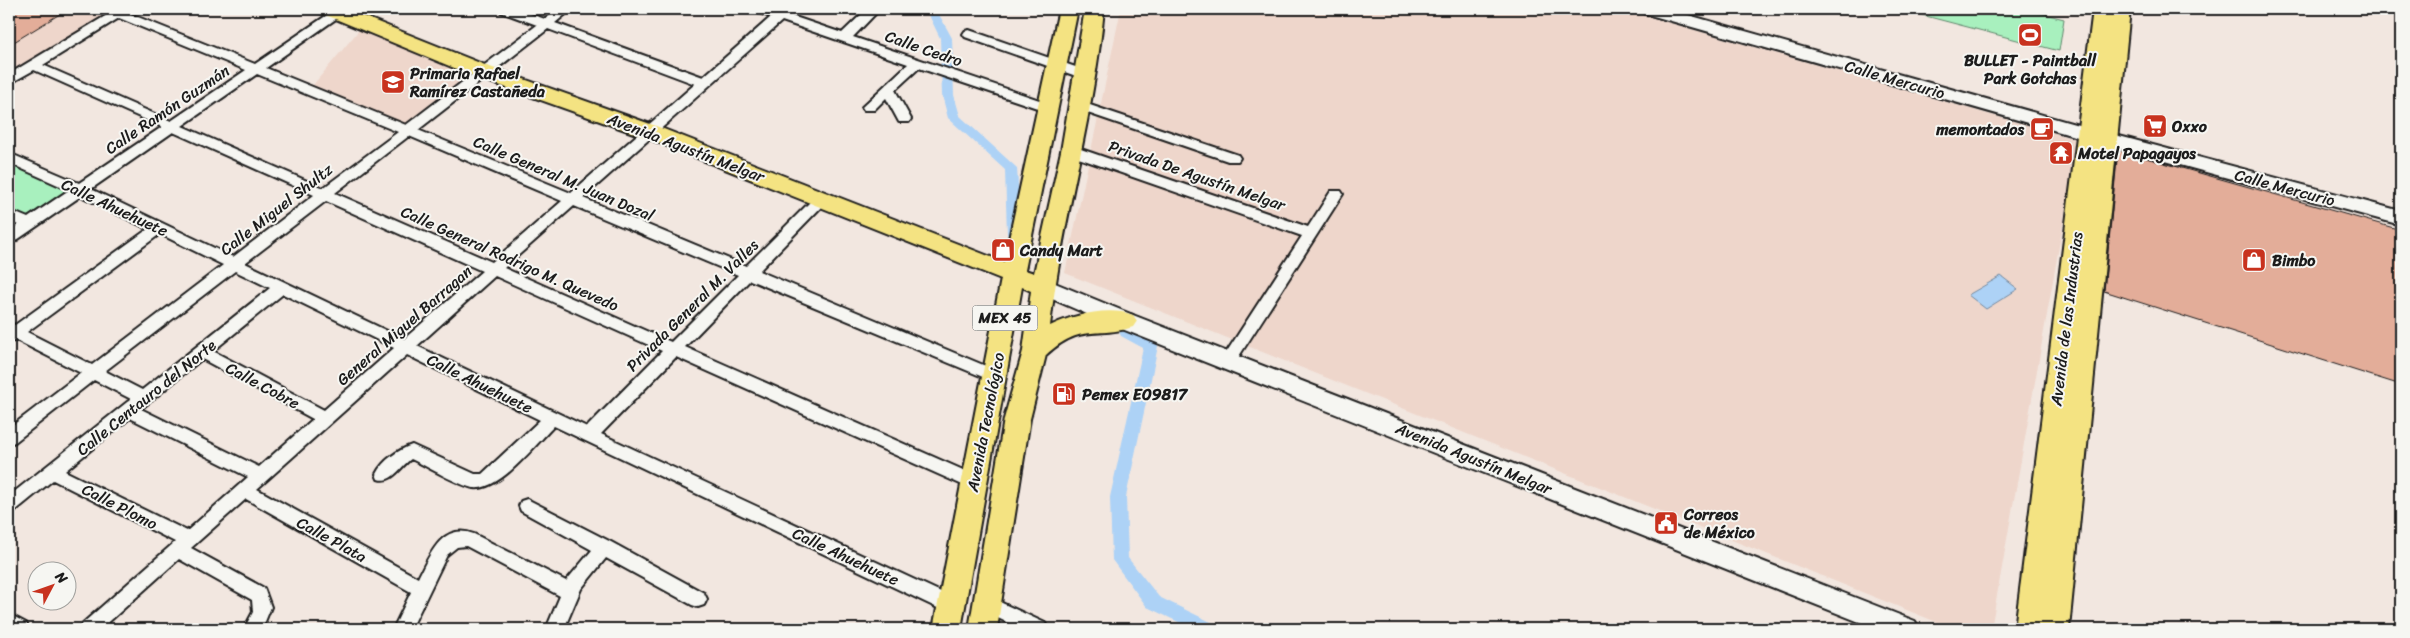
<svg xmlns="http://www.w3.org/2000/svg" width="2410" height="638" font-family="Sriracha,sans-serif">
	<style>
		.built { fill: #eed6cb }
		.green { fill: #a8f0be; stroke: #62866d }
		.water { fill: #add2f6; stroke: #73899f }
		.lines { fill: none; stroke-linecap: round; stroke-linejoin: round }
		.canal { fill: #add2f6; fill-rule: evenodd }
		.building { fill: #e3ad99; stroke: #1c1c1c }
		.minor-casing { stroke: #1c1c1c; stroke-width: 4 }
		.secondary-casing { stroke: #1c1c1c; stroke-width: 4 }
		.primary-casing { stroke: #1c1c1c; stroke-width: 4 }
		.minor { fill: #f6f6f2; fill-rule: evenodd }
		.secondary { fill: #f6f6f2; fill-rule: evenodd }
		.primary { fill: #f4e382; fill-rule: evenodd }
		.labels { text-anchor: middle; stroke-width: 4; stroke-linejoin: round; paint-order: stroke }
		.shield { fill: #f6f6f2; stroke: #5d5d5c; stroke-width: 1 }
		.shield-label { font-size: 15px; font-weight: bold; fill: #1c1c1c }
		.street-label { font-size: 16px; fill: #1c1c1c; stroke: #f6f6f2 }
		.poi-label { font-size: 16px; font-weight: bold; fill: #1c1c1c; stroke: #f6f6f2; text-anchor: start }
	</style>
	<rect width="100%" height="100%" fill="#f2e7e0"/>
	<filter id="ink" filterUnits="userSpaceOnUse"><feTurbulence type="fractalNoise" baseFrequency=".02" numOctaves="2"/><feDisplacementMap in="SourceGraphic" scale="10" xChannelSelector="R" yChannelSelector="G"/><feConvolveMatrix kernelMatrix="1 2 1 2 8 2 1 2 1" color-interpolation-filters="sRGB"/></filter>
	<g filter="url(#ink)">
		<g class="built">
			<path d="M9,9H114L9,75Z"/>
			<path d="M1121,9H1621L2078,140L1991,629H1954L1065,273Z"/>
			<path d="M365,23L483,72L406,130L308,91Z"/>
		</g>
		<g class="green">
			<path d="M1899,9H2025L2064,19L2059,51Z"/>
			<path d="M9,158L79,189L28,224L9,215Z"/>
		</g>
		<path class="water" d="M2001,276L2018,289L1986,309L1968,295Z"/>
		<g class="lines">
			<g class="canal">
				<path d="M926,9H936L952,38L954,95L960,116L1017,168L1021,234L1019,237H1009L1007,234L1005,170L948,118L942,95L940,38Z"/>
				<path d="M1126,327L1156,342L1158,346L1126,497L1128,558L1159,597L1215,624L1217,629H1193L1147,607L1112,560L1110,497L1143,348L1121,336L1119,332L1121,328Z"/>
			</g>
		</g>
		<g class="building">
			<path d="M9,9H68L9,45Z"/>
			<path d="M2118,150L2401,230V385L2104,291Z"/>
		</g>
		<g class="lines">
			<defs>
				<g id="minor">
					<path d="M117,9H131L128,13L255,64L336,9H350L266,68L406,125L537,25L501,12L499,9H516L545,19L559,9H572L555,23L703,77L771,17L756,12L754,9L778,11L781,9H794L789,15L842,33L867,9H880L853,37L1054,105L1056,108L1054,111L1049,112L919,68L895,90L911,119L909,122H899L886,98L874,110H864L862,107L908,64L782,21L583,198L746,266L815,197H825L827,200L825,203L759,271L1000,372L1003,376L1000,380L995,382L990,380L750,280L685,347L979,477L981,482L979,487L973,489L967,487L676,357L601,434L958,600L961,606L958,612L952,614L946,612L554,426C536,444 500,491 474,488C459,486 427,466 411,459C401,466 392,484 378,479L376,474C383,460 398,450 412,445L475,474H482L540,420L407,355L257,489L418,578C430,555 442,522 474,534L566,581L592,550L521,511L519,506L521,501L527,499L611,542L704,593L707,599L704,605L698,607L692,605L606,558L581,589L564,629H546L560,596L466,546L457,547L447,555L411,629H393L411,592L246,499L191,548L264,588L271,607L262,629H244L253,612L252,600L179,559L101,629H80L83,623L175,542L53,480L15,511L9,513V496L131,399L94,380L15,442L9,444V428L81,373L16,340L9,343V323L15,325L148,229L81,196L14,242L9,243V231L18,225L9,221V210L28,218L69,190L9,163V153L79,183L162,127L34,70L9,84V74ZM119,18L246,70L171,121L43,65ZM548,29L695,84L571,193L418,130ZM257,74L398,132L323,188L182,126ZM173,132L314,195L233,257L91,189ZM409,136L562,201L492,262L335,193ZM326,201L482,271L404,339L245,263ZM574,206L738,275L671,342L504,268ZM160,234L223,265L92,365L27,332ZM235,271L270,288L142,390L105,371ZM495,276L662,351L587,427L417,346ZM283,294L394,348L324,410L213,351ZM202,359L313,419L259,467L141,409ZM130,418L248,477L187,531L65,471Z"/>
					<path d="M969,30L1087,71L1089,74L1087,77H1079L965,37L963,34L965,31Z"/>
					<path d="M1078,101L1238,155L1240,158L1238,161H1228L1073,108L1071,105Z"/>
					<path d="M1072,146L1308,227L1331,191H1341L1343,194L1234,364L1229,366L1224,364L1221,360L1224,356L1302,236L1067,154L1065,151Z"/>
					<path d="M987,596L1045,623L1048,629H1021L981,610L978,604L981,598Z"/>
					<path d="M9,614L26,623L29,629H9Z"/>
				</g>
				<g id="secondary">
					<path d="M1641,9H1667L2089,128L2401,211V225L2088,140L1643,13Z"/>
					<path d="M1043,278L1133,315L1915,621L1919,629H1877L1117,327L1036,292L1033,286L1036,280Z"/>
				</g>
				<g id="primary">
					<path d="M318,9H345L490,67L656,126L1004,262L1059,9H1078L1025,270L1034,273L1061,151L1085,9H1104C1094,116 1062,220 1050,326C1073,315 1108,306 1133,315L1137,321L1133,327C1096,339 1082,322 1046,355L1030,419L997,629H969L1004,419L1023,351L1031,291L1022,287L961,629H933L1001,279L642,136L476,77L321,13Z"/>
					<path d="M2093,9H2130L2069,629H2015Z"/>
				</g>
			</defs>
			<use href="#minor" class="minor-casing"/>
			<use href="#secondary" class="secondary-casing"/>
			<use href="#primary" class="primary-casing"/>
			<use href="#minor" class="minor"/>
			<use href="#secondary" class="secondary"/>
			<use href="#primary" class="primary"/>
		</g>
	</g>
	<defs>
		<symbol id="stadium-square" viewBox="-11 -11 22 22"><rect x="-9" y="-9" width="18" height="18" rx="4" fill="#c8321e" stroke="#f6f6f2"/><path d="M0-5a6.5 5 0 1 0 0 10a6.5 5 0 1 0 0-10ZM-3.5-1.8h7v3.6h-7Z" fill="#fff"/></symbol>
		<symbol id="school-square" viewBox="-11 -11 22 22"><rect x="-9" y="-9" width="18" height="18" rx="4" fill="#c8321e" stroke="#f6f6f2"/><path d="M0-5L7-2L0 1L-7-2ZM-4 1L0 2.5L4 1V4Q0 6-4 4Z" fill="#fff"/></symbol>
		<symbol id="supermarket-square" viewBox="-11 -11 22 22"><rect x="-9" y="-9" width="18" height="18" rx="4" fill="#c8321e" stroke="#f6f6f2"/><path d="M-6-5.5h2.5l.6 2H6L4.5 2H-2.5L-4.4-4H-6ZM-1.5 3.2a1.3 1.3 0 1 0 .1 0ZM3 3.2a1.3 1.3 0 1 0 .1 0Z" fill="#fff"/></symbol>
		<symbol id="cafe-square" viewBox="-11 -11 22 22"><rect x="-9" y="-9" width="18" height="18" rx="4" fill="#c8321e" stroke="#f6f6f2"/><path d="M-5.5-4.5H6V0H3Q3 3.5 0 3.5H-2.5Q-5.5 3.5-5.5 0ZM3-3.2v2h1.7v-2ZM-6 4.5H4V6H-6Z" fill="#fff"/></symbol>
		<symbol id="temple-square" viewBox="-11 -11 22 22"><rect x="-9" y="-9" width="18" height="18" rx="4" fill="#c8321e" stroke="#f6f6f2"/><path d="M0-6L5-2H3V0L6.5 2.5H4V6H1.5V3h-3V6H-4V2.5H-6.5L-3 0V-2H-5Z" fill="#fff"/></symbol>
		<symbol id="shop-square" viewBox="-11 -11 22 22"><rect x="-9" y="-9" width="18" height="18" rx="4" fill="#c8321e" stroke="#f6f6f2"/><path d="M-5-2.5h2.3a2.7 3.5 0 0 1 5.4 0H5L5.5 6h-11ZM-1.5-2.5h3a1.5 2.3 0 0 0-3 0Z" fill="#fff"/></symbol>
		<symbol id="fuel-square" viewBox="-11 -11 22 22"><rect x="-9" y="-9" width="18" height="18" rx="4" fill="#c8321e" stroke="#f6f6f2"/><path d="M-5.5-6h7V0h2V4h1.3V-2.5L3-4.5l.8-.8L6-3V5H2.5V1h-1V6h-7ZM-4.2-4.7v3.2H.2V-4.7Z" fill="#fff"/></symbol>
		<symbol id="civic-square" viewBox="-11 -11 22 22"><rect x="-9" y="-9" width="18" height="18" rx="4" fill="#c8321e" stroke="#f6f6f2"/><path d="M-.6-6.5H3V-4.5H.6V-3L4-1V1h2V6H-6V1h2V-1L-.6-3ZM-1.2 2.5V6h2.4V2.5Z" fill="#fff"/></symbol>
	</defs>
	<g fill-rule="evenodd">
		<use href="#stadium-square" x="2016" y="21" width="28" height="28"/>
		<use href="#school-square" x="379" y="68" width="28" height="28"/>
		<use href="#supermarket-square" x="2141" y="112" width="28" height="28"/>
		<use href="#cafe-square" x="2028" y="115" width="28" height="28"/>
		<use href="#temple-square" x="2047" y="139" width="28" height="28"/>
		<use href="#shop-square" x="989" y="236" width="28" height="28"/>
		<use href="#shop-square" x="2240" y="246" width="28" height="28"/>
		<use href="#fuel-square" x="1050" y="380" width="28" height="28"/>
		<use href="#civic-square" x="1652" y="509" width="28" height="28"/>
	</g>
	<g class="labels">
		<rect class="shield" x="972.5" y="305.5" width="65" height="25" rx="4"/>
		<g class="shield-label">
			<text x="1005" y="323">MEX 45</text>
		</g>
		<g class="street-label">
			<text transform="translate(924 48) rotate(19)" y="6">Calle Cedro</text>
			<text transform="translate(1895 79) rotate(16)" y="6">Calle Mercurio</text>
			<text transform="translate(167 109) rotate(-34)" y="6">Calle Ramón Guzmán</text>
			<text transform="translate(686 147) rotate(21)" y="6">Avenida Agustín Melgar</text>
			<text transform="translate(1197 175) rotate(19)" y="6">Privada De Agustín Melgar</text>
			<text transform="translate(564 178) rotate(23)" y="6">Calle General M. Juan Dozal</text>
			<text transform="translate(2285 187) rotate(15)" y="6">Calle Mercurio</text>
			<text transform="translate(115 207) rotate(25)" y="6">Calle Ahuehuete</text>
			<text transform="translate(276 209) rotate(-38)" y="6">Calle Miguel Shultz</text>
			<text transform="translate(510 258) rotate(24)" y="6">Calle General Rodrigo M. Quevedo</text>
			<text transform="translate(692 305) rotate(-45)" y="6">Privada General M. Valles</text>
			<text transform="translate(2066 319) rotate(-83)" y="6">Avenida de las Industrias</text>
			<text transform="translate(404 325) rotate(-41)" y="6">General Miguel Barragan</text>
			<text transform="translate(480 383) rotate(26)" y="6">Calle Ahuehuete</text>
			<text transform="translate(263 385) rotate(28)" y="6">Calle Cobre</text>
			<text transform="translate(146 397) rotate(-39)" y="6">Calle Centauro del Norte</text>
			<text transform="translate(985 422) rotate(-79)" y="6">Avenida Tecnológico</text>
			<text transform="translate(1474 458) rotate(22)" y="6">Avenida Agustín Melgar</text>
			<text transform="translate(120 506) rotate(27)" y="6">Calle Plomo</text>
			<text transform="translate(332 539) rotate(29)" y="6">Calle Plata</text>
			<text transform="translate(846 556) rotate(25)" y="6">Calle Ahuehuete</text>
		</g>
		<g class="poi-label">
			<text x="2030" y="66" text-anchor="middle">BULLET - Paintball<tspan x="2030" dy="18">Park Gotchas</tspan></text>
			<text x="410" y="79">Primaria Rafael<tspan x="410" dy="18">Ramírez Castañeda</tspan></text>
			<text x="2172" y="132">Oxxo</text>
			<text x="2024" y="135" text-anchor="end">memontados</text>
			<text x="2078" y="159">Motel Papagayos</text>
			<text x="1020" y="256">Candy Mart</text>
			<text x="2272" y="266">Bimbo</text>
			<text x="1082" y="400">Pemex E09817</text>
			<text x="1684" y="520">Correos<tspan x="1684" dy="18">de México</tspan></text>
		</g>
	</g>
	<rect width="2410" height="638" fill="none" stroke="#f6f6f2" stroke-width="30"/>
	<rect x="15" y="15" width="2380" height="608" fill="none" stroke="#1c1c1c" stroke-width="2" filter="url(#ink)"/>
	<g transform="translate(52 586) rotate(49)"><circle r="24" fill="#f6f6f2" stroke="#9f9f9c"/>
	<path d="M0-4L9 19L0 12L-9 19Z" fill="#c8321e"/>
	<text y="-8" font-size="14" font-weight="bold" text-anchor="middle" fill="#1c1c1c">N</text>
	</g>
</svg>
